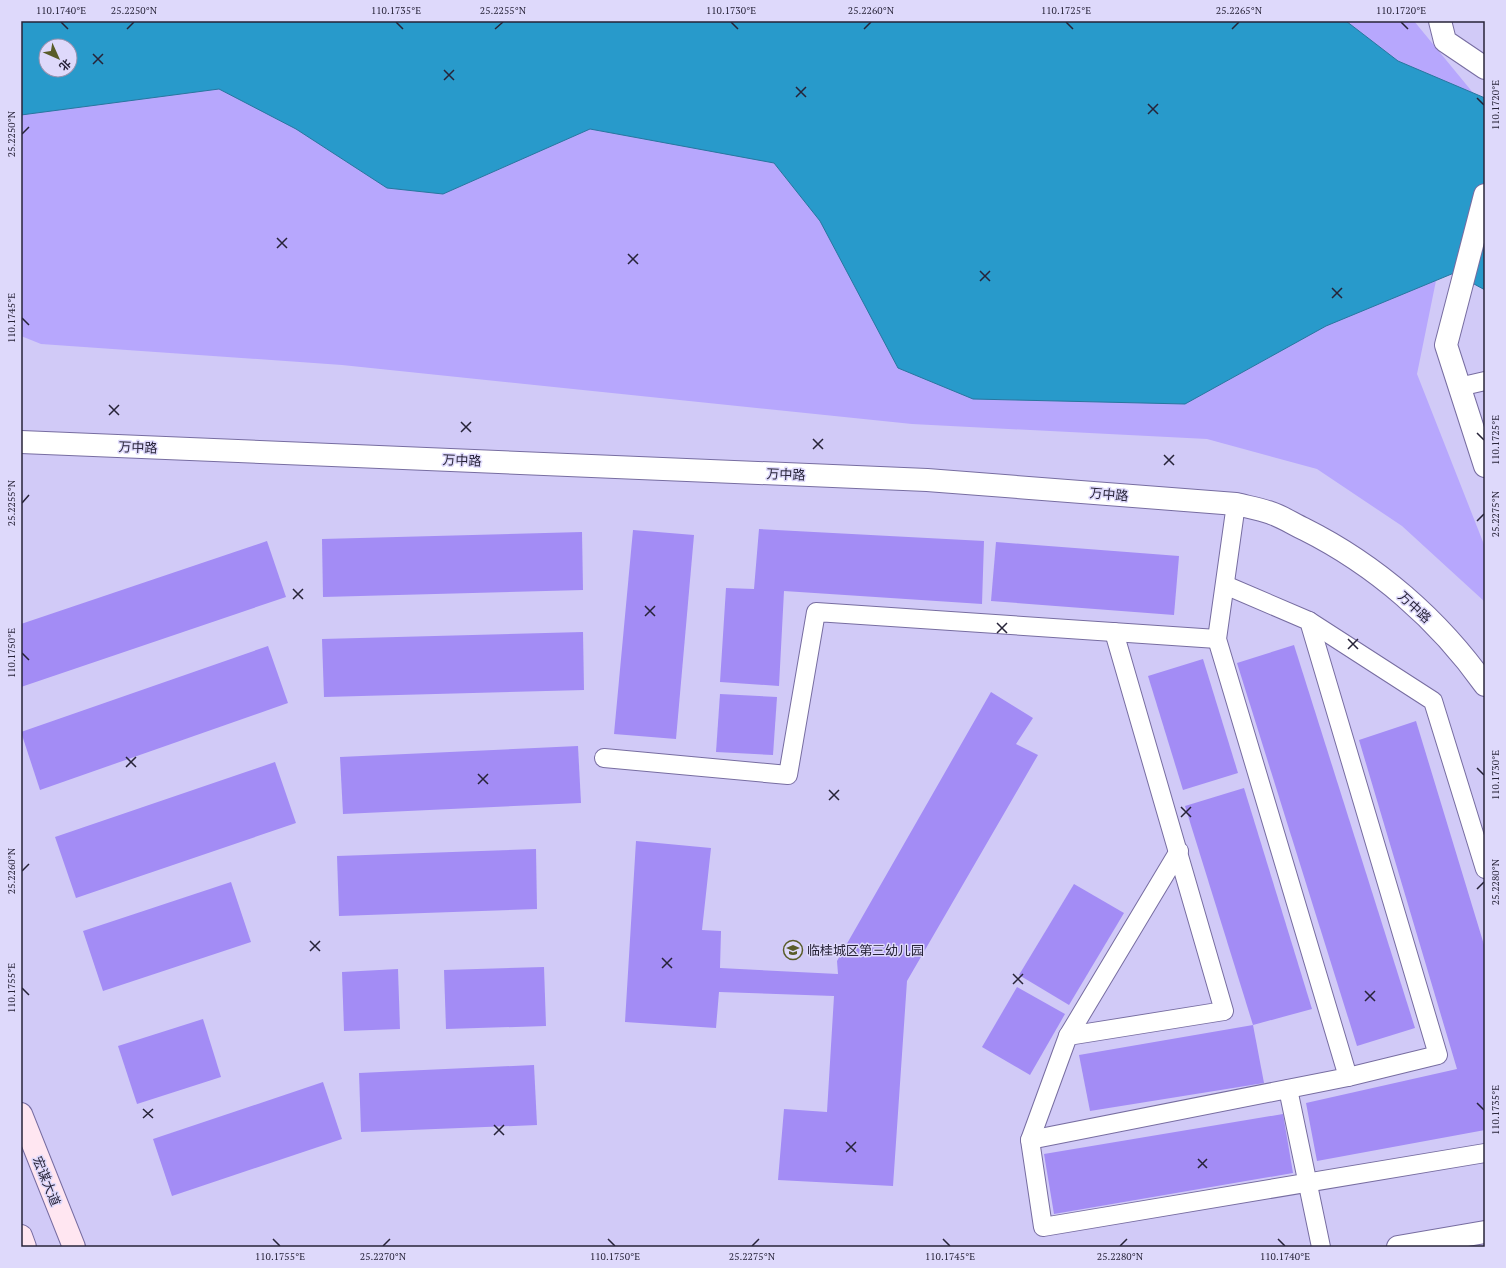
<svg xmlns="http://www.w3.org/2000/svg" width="1506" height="1268" font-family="'PT Serif','Noto Sans SC',serif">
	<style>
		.green { fill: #b7a7fd; fill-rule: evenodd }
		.water { fill: #289acb; stroke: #28769f; fill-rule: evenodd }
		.building { fill: #a38cf5 }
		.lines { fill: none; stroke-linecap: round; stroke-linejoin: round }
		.service-casing { stroke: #776da1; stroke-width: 20 }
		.minor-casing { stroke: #776da1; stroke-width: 24 }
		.tertiary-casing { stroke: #776da1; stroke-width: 24 }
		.secondary-casing { stroke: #776da1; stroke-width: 24 }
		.service { stroke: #fff; stroke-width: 18 }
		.minor { stroke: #fff; stroke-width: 22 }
		.tertiary { stroke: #fff; stroke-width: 22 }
		.secondary { stroke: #ffe6f1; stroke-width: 22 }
		.ticks { fill: none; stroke: #272338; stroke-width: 1.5 }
		.labels { text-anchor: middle; stroke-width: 3; stroke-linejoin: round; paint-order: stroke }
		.street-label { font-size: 13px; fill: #272338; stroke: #ded9fb }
		.poi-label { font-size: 13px; fill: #272338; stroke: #ded9fb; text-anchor: start }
		.neatline { fill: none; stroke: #272338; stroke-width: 1.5 }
		.ticks-label { font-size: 10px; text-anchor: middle; fill: #272338 }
	</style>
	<rect width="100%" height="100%" fill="#d1caf7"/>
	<path class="green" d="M21,21H1414L1474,94L1417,374L1485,547V602L1402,526L1317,469L1207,439L912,424L342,365L41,344L21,336ZM46,46H70V70H46Z"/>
	<path class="water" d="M21,21H1346L1398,61L1485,98V290L1454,273L1326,326L1185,404L973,399L898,368L820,221L774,163L590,129L443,194L387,188L296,129L219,89L21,115ZM46,46H70V70H46Z"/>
	<g class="building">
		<path d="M759,529L984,541L982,604L784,591L779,686L720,682L726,588L754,589Z"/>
		<path d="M633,530L694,535L676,739L614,734Z"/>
		<path d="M582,532L583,590L323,597L322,539Z"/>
		<path d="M267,541L286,597L21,687V624Z"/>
		<path d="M996,542L1179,556L1174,615L991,601Z"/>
		<path d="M583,632L584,690L324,697L322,639Z"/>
		<path d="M1294,645L1415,1028L1357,1046L1237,663Z"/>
		<path d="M268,646L288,703L40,790L21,732Z"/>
		<path d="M1203,659L1238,773L1183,790L1148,676Z"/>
		<path d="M991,692L1033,718L1016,744L1038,755L907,981L893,1186L778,1180L784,1109L827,1112L834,996L719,992L716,1028L625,1022L636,841L711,848L702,930L721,931L720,968L838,974L837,961Z"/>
		<path d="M720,694L777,697L773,755L716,752Z"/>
		<path d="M1416,721L1485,948V1130L1317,1161L1306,1103L1457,1069L1359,740Z"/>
		<path d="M578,746L581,803L343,814L340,757Z"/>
		<path d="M275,762L296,823L76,898L55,837Z"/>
		<path d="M1244,788L1312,1009L1253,1025L1185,806Z"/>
		<path d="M536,849L537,909L339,916L337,856Z"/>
		<path d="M231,882L251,942L103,991L83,931Z"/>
		<path d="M1074,884L1124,913L1069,1005L1019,975Z"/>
		<path d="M544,967L546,1026L446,1029L444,970Z"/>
		<path d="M398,969L400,1029L344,1031L342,972Z"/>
		<path d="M1017,987L1065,1014L1030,1075L982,1047Z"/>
		<path d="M203,1019L221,1077L137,1104L118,1046Z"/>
		<path d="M1253,1025L1264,1083L1090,1111L1079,1055Z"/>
		<path d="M534,1065L537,1125L361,1132L359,1073Z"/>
		<path d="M323,1082L342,1139L172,1196L153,1139Z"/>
		<path d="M1283,1114L1293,1173L1054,1214L1044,1154Z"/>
	</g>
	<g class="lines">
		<defs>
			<g id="service">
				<path d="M1459,387L1485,381"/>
				<path d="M1225,585L1309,621L1438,1055L1348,1077"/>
				<path d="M1309,621L1433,701L1485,869"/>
				<path d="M1114,632L1224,1011L1068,1036L1030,1140L1043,1227L1485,1153"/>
				<path d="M604,758L788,775L816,612L1217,639"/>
				<path d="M1068,1036L1179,851"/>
				<path d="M1288,1089L1321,1247"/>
				<path d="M1030,1140L1348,1077L1217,639L1236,504"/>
			</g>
			<g id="minor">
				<path d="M1440,21L1445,41L1485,68"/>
				<path d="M1485,195L1446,345L1485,466"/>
			</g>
			<g id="tertiary">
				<path d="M21,442L927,480L1236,504C1248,507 1260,509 1271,513C1283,517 1293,524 1304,529C1376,565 1439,620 1485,685"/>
				<path d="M1398,1247L1485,1232"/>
			</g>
			<g id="secondary">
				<path d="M21,1114L74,1247"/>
				<path d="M21,1236L25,1247"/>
			</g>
		</defs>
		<use href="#service" class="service-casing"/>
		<use href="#minor" class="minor-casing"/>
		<use href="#tertiary" class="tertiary-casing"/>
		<use href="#secondary" class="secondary-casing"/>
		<use href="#service" class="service"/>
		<use href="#minor" class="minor"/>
		<use href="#tertiary" class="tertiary"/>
		<use href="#secondary" class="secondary"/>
	</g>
	<path class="ticks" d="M61,22L68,29M396,22L403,29M731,22L738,29M1066,22L1073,29M1401,22L1408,29M127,29L134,22M495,29L503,22M864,29L871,22M1232,29L1239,22M93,54L103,64M93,64L103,54M444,70L454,80M444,80L454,70M796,87L806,97M796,97L806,87M1477,98L1484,105M1148,104L1158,114M1148,114L1158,104M22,134L29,127M277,238L287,248M277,248L287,238M628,254L638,264M628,264L638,254M980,271L990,281M980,281L990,271M1332,288L1342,298M1332,298L1342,288M22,318L29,325M109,405L119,415M109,415L119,405M461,422L471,432M461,432L471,422M1477,433L1484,440M813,439L823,449M813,449L823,439M1164,455L1174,465M1164,465L1174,455M22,503L29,495M1477,521L1484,514M293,589L303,599M293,599L303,589M645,606L655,616M645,616L655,606M997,623L1007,633M997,633L1007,623M1348,639L1358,649M1348,649L1358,639M22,653L29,660M126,757L136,767M126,767L136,757M1477,768L1484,775M478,774L488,784M478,784L488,774M829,790L839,800M829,800L839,790M1181,807L1191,817M1181,817L1191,807M22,871L29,864M1477,889L1484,882M310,941L320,951M310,951L320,941M662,958L672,968M662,968L672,958M1013,974L1023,984M1013,984L1023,974M22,988L29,995M1365,991L1375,1001M1365,1001L1375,991M1477,1103L1484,1110M143,1109L153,1118M143,1118L153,1109M494,1125L504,1135M494,1135L504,1125M846,1142L856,1152M846,1152L856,1142M1198,1159L1207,1168M1198,1168L1207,1159M273,1239L280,1246M608,1239L615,1246M943,1239L950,1246M1278,1239L1285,1246M383,1246L390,1239M752,1246L759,1239M1120,1246L1127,1239"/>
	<defs>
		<symbol id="school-ring" viewBox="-11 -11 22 22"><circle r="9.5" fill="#ded9fb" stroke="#595c29" stroke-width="1.5"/><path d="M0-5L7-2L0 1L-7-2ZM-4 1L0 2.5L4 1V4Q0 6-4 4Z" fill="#595c29"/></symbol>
	</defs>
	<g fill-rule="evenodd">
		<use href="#school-ring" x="782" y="939" width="22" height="22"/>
	</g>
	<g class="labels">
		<g class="street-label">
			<text transform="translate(138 447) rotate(2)" y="5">万中路</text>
			<text transform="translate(462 460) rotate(2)" y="5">万中路</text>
			<text transform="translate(786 474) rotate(2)" y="5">万中路</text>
			<text transform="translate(1109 494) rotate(5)" y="5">万中路</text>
			<text transform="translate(1415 607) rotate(43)" y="5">万中路</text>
			<text transform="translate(47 1181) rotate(68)" y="5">宏谋大道</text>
		</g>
		<g class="poi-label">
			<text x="807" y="955">临桂城区第三幼儿园</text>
		</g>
	</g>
	<rect width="1506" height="1268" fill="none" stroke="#ded9fb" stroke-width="44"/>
	<g transform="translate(58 58) rotate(135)"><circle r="19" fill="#ded9fb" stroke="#9590ad"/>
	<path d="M0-3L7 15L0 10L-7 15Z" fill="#595c29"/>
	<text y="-6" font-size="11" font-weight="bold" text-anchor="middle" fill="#272338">北</text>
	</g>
	<rect x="22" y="22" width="1462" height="1224" class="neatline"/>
	<g class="ticks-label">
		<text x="61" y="14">110.1740°E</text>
		<text x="134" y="14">25.2250°N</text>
		<text x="396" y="14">110.1735°E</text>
		<text x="503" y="14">25.2255°N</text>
		<text x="731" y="14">110.1730°E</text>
		<text x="871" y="14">25.2260°N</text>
		<text x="1066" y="14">110.1725°E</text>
		<text x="1239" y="14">25.2265°N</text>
		<text x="1401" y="14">110.1720°E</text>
		<text transform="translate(1495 105) rotate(-90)" y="4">110.1720°E</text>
		<text transform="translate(11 134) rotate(-90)" y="4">25.2250°N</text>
		<text transform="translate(11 318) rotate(-90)" y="4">110.1745°E</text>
		<text transform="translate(1495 440) rotate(-90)" y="4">110.1725°E</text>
		<text transform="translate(11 503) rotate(-90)" y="4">25.2255°N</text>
		<text transform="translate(1495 514) rotate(-90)" y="4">25.2275°N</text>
		<text transform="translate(11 653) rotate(-90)" y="4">110.1750°E</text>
		<text transform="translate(1495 775) rotate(-90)" y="4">110.1730°E</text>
		<text transform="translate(11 871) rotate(-90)" y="4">25.2260°N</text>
		<text transform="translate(1495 882) rotate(-90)" y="4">25.2280°N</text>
		<text transform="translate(11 988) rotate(-90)" y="4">110.1755°E</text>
		<text transform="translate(1495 1110) rotate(-90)" y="4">110.1735°E</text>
		<text x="280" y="1260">110.1755°E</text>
		<text x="383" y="1260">25.2270°N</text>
		<text x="615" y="1260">110.1750°E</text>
		<text x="752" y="1260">25.2275°N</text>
		<text x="950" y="1260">110.1745°E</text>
		<text x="1120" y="1260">25.2280°N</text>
		<text x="1285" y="1260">110.1740°E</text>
	</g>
</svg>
